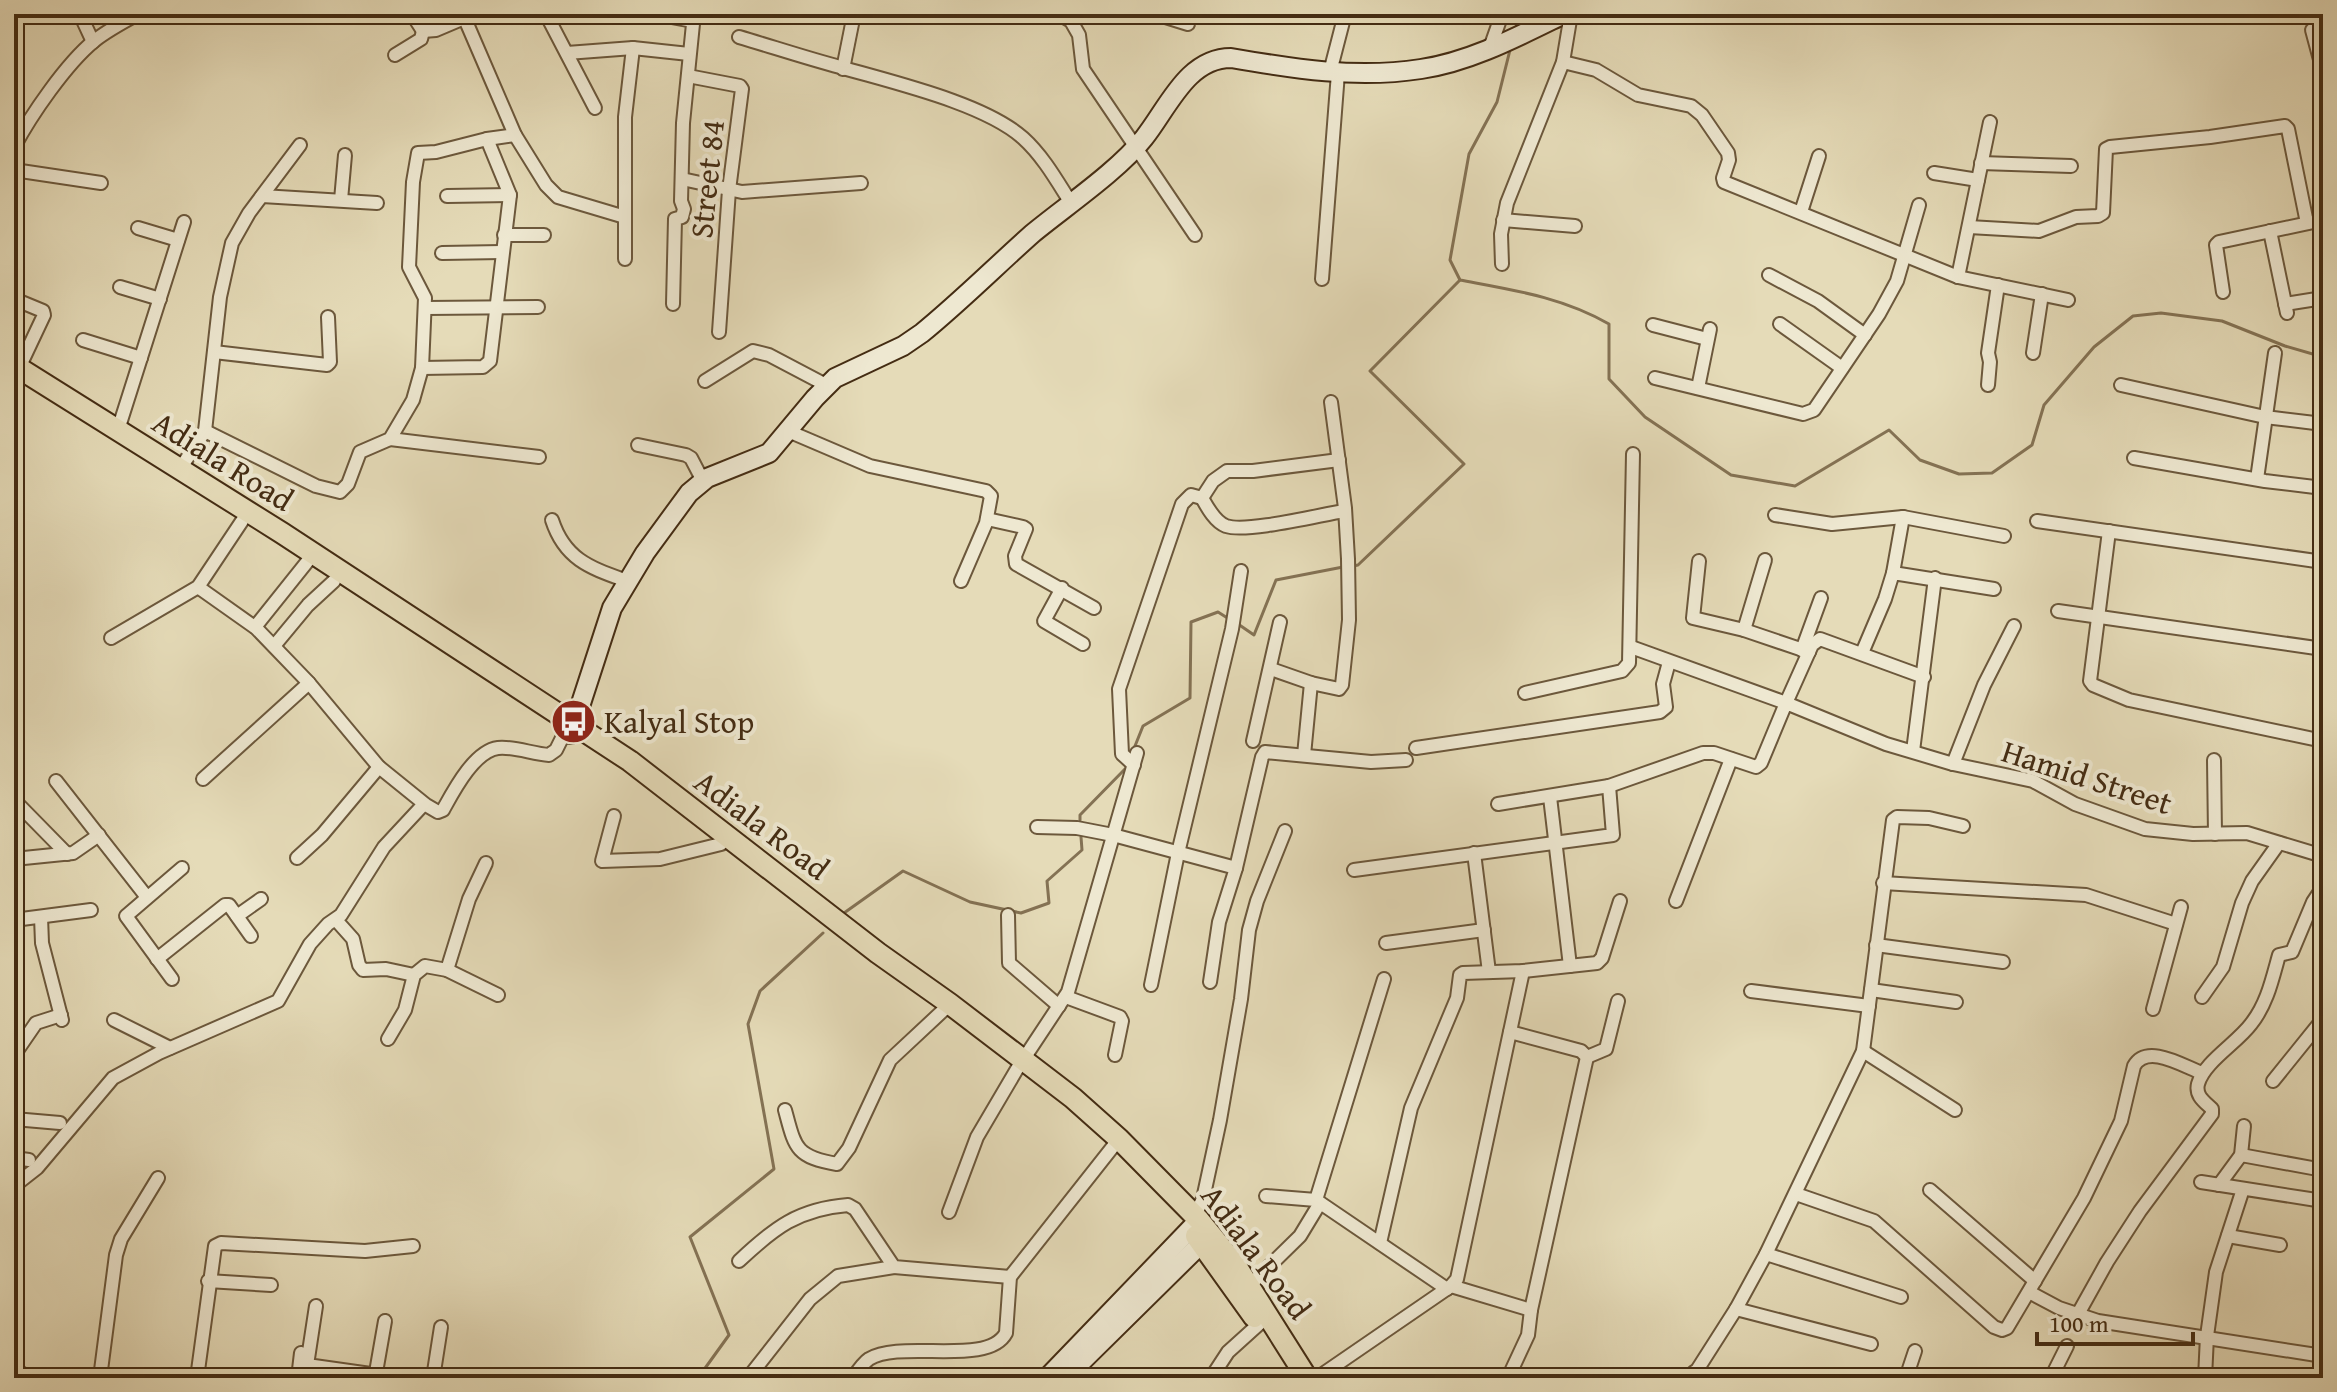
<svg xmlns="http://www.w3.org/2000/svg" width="2337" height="1392" font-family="'Gentium Book Plus',serif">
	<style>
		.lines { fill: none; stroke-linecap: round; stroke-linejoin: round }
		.stream { stroke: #847254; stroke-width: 3 }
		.street-casing { stroke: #6c583c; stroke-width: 16 }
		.secondary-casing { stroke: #442c13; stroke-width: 22 }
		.primary-casing { stroke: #442c13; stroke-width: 24 }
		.street { stroke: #eee8d1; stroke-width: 12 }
		.secondary { stroke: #eee8d1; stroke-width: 18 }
		.primary { stroke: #e5dbb8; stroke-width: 20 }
		.labels { text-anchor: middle; stroke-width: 8; stroke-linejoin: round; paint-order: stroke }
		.street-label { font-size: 32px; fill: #442c13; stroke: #eee8d1 }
		.poi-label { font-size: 32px; fill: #442c13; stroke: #eee8d1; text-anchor: start }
	</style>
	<rect width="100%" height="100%" fill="#e5dbb8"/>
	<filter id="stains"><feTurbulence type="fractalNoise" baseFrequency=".0025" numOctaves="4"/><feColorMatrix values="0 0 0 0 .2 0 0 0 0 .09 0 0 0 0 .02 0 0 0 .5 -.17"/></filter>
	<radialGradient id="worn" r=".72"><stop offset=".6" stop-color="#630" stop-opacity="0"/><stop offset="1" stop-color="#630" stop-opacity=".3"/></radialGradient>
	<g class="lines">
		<g class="stream">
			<path d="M1515,31L1520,14"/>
			<path d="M1511,46L1497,102L1469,154L1450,260L1460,280C1513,290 1562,297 1609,324V379L1645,417L1731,475L1795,486L1889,430L1920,460L1959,474L1992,473L2032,445L2044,405L2094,347L2133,316L2161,313L2222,321L2285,346L2323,357"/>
			<path d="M1353,566L1358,565L1464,464L1370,371L1460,280"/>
			<path d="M1238,624L1254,635L1276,580L1343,567"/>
			<path d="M1133,751L1143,726L1190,698L1191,622L1218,612L1229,619"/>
			<path d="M1080,820V815L1125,769"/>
			<path d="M844,913L903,871L970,902L1021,913L1049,903L1047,881L1082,850L1081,837"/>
			<path d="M698,1378L729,1335L690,1237L774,1169L748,1024L760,991L823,933"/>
		</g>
		<defs>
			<g id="street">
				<path d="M80,14L93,42"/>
				<path d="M412,14L423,31"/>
				<path d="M546,14L595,108"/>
				<path d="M655,14L693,21"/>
				<path d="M1059,14L1071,21L1079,35L1083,69L1195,235"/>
				<path d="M1156,14L1188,24"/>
				<path d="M2312,30L2323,71"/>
				<path d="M423,31L436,30L469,16"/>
				<path d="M739,37C773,47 806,58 840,67C891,82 984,103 1023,138C1043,156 1057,181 1071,203"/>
				<path d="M1490,48L1502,14"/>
				<path d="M567,53L633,48L689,54"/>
				<path d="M395,55L421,39L423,31"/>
				<path d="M1563,62L1596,70L1638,95L1691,106L1702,115L1728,153L1729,160L1723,178L1724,182L1958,277L2068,300"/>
				<path d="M843,69L854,14"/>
				<path d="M1330,72L1345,14"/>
				<path d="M688,76L740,86L742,89L729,190L719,332"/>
				<path d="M515,135L546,185L558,197L625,217"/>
				<path d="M14,147C31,115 66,64 94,41C108,30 123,22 138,14"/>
				<path d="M1981,163L2071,166"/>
				<path d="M14,170L101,183"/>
				<path d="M1934,173L1978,180"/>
				<path d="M682,179L742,192L861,183"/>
				<path d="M262,196L377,203"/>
				<path d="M447,196L510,195"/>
				<path d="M341,200L345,155"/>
				<path d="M1801,212L1819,156"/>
				<path d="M1503,220L1575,226"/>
				<path d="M1969,227L2039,231L2076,217L2098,216L2103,213L2106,149L2110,147L2210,137L2285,126L2288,129L2307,223"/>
				<path d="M138,228L178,240"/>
				<path d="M2270,231L2287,313"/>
				<path d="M504,235H544"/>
				<path d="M442,253L502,252"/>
				<path d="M625,259V117L633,48"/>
				<path d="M1502,264L1501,234L1507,203L1563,62L1571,14"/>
				<path d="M1769,275L1818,301L1865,335"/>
				<path d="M1958,277L1990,122"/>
				<path d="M1322,279L1338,73"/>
				<path d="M120,287L160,299"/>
				<path d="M2223,292L2216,245L2219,242L2323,220"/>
				<path d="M14,299L43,311L44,315L19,368"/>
				<path d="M673,304L675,219L682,217L684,209L681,201L683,123L694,14"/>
				<path d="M2285,304L2323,298"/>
				<path d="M426,308L538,307"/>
				<path d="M1780,324L1842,368"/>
				<path d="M1653,325L1707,339"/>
				<path d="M83,340L141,358"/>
				<path d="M214,352L327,365L330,362L328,317"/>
				<path d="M2033,353L2042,294"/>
				<path d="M422,368L483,367L490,361L510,195L487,139"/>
				<path d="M1655,378L1803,414L1814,410L1879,314L1897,281L1919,205"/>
				<path d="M705,381L753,351L769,355L826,385"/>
				<path d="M1988,385L1990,362L1988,353L1998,285"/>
				<path d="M2121,385L2265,417L2323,424"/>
				<path d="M1698,388L1710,329"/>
				<path d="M118,430L184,222"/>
				<path d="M205,431L316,486L340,492L348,484L360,452L390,439L413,400L422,368L425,298L409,267L413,182L418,153L436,152L487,139L515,135L465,19"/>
				<path d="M788,431L870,466L986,491L991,496L986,523L961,581"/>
				<path d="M390,439L539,457"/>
				<path d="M638,445L686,455L691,458L703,481"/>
				<path d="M2134,458L2265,481L2323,488"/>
				<path d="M180,469L205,431L220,297L232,243L249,213L300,145"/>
				<path d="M2257,479L2275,353"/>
				<path d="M1202,498C1207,507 1215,522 1226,526C1247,533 1319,515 1344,511"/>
				<path d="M1775,515L1832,524L1903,517L2004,536"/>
				<path d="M987,519L1023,527L1026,529L1015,556L1016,564L1094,608"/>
				<path d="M552,520C565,560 591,568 627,581"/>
				<path d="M2037,521L2323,562"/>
				<path d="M2109,531L2090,681L2093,685L2129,700L2323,741"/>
				<path d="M1699,561L1693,618L1744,630L1809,652"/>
				<path d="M1893,573L1903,517"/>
				<path d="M198,587L256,628L309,683L379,767L426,805L438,812L443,810C453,792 474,751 498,748C513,746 533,754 549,755L556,750L566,730"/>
				<path d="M1062,588L1044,621L1083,644"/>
				<path d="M2058,611L2323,649"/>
				<path d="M255,627L307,562"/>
				<path d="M1744,630L1765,560"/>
				<path d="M111,638L198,587L242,521"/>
				<path d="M274,646L308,605L334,581"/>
				<path d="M1631,647L1786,703L1812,645L1820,639L1924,677"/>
				<path d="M1802,650L1821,598"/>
				<path d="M1862,653L1885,599L1893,573L1994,589"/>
				<path d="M1271,669L1311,683"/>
				<path d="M1525,693L1622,671L1629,663L1633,454"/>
				<path d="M1253,741L1280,622"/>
				<path d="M1416,748L1660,712L1666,707L1663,684L1669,662"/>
				<path d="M1913,751L1935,578"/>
				<path d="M1304,755L1311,683L1339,689L1342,685L1349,620L1348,559L1345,508L1331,402"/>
				<path d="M2214,760L2215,834"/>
				<path d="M1953,764L1984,685L2014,626"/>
				<path d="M1134,765L1122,754L1119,689L1182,504L1191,495L1202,498L1213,481L1227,471H1253L1339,460"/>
				<path d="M203,779L309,683"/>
				<path d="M56,781L146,896"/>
				<path d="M1550,797L1570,966"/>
				<path d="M14,800L67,854"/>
				<path d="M1498,804L1609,786L1703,753H1714L1756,767L1761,763L1786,703L1886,744L1953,764L2033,781L2075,804L2145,829L2193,834L2247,833L2323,856"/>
				<path d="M614,816L602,861L660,859L721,844"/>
				<path d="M1037,827L1077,828L1113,835L1236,868"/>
				<path d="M1474,853L1489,972"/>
				<path d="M297,858L322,835L379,767"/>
				<path d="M14,859L73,853L99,835"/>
				<path d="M1354,870L1613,835L1609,786"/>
				<path d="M1883,883L2086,895L2176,924"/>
				<path d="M1676,901L1731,759"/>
				<path d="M1008,915L1009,963L1059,1006"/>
				<path d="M237,916L261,899"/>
				<path d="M41,917L42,943L62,1020"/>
				<path d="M14,920L91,910"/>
				<path d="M336,920L353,939L359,965L363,970L386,969L414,975"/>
				<path d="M1386,943L1484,930"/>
				<path d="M1876,945L2003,962"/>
				<path d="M157,959L225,905H229L251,936"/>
				<path d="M447,970L469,899L486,863"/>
				<path d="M172,979L126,916L182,868"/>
				<path d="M1210,982L1219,922L1236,868L1262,757L1265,752L1371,762L1406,760"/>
				<path d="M1151,985L1178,853L1232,629L1241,571"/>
				<path d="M1871,990L1956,1002"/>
				<path d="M1751,991L1869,1006"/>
				<path d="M1066,997L1120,1017L1122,1021L1115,1055"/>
				<path d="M2202,997L2223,967L2242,903L2252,881L2279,843"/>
				<path d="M2153,1009L2181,907"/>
				<path d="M114,1020L170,1048"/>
				<path d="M388,1039L405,1010L414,975L425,966L447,970L498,995"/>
				<path d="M1863,1051L1955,1110"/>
				<path d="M14,1055L36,1023L61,1015"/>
				<path d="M1587,1057L1606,1049L1618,1001"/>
				<path d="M2273,1081L2323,1019"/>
				<path d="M785,1110C795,1147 795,1157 837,1164L849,1148L890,1060L950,1004"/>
				<path d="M14,1119L60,1123"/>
				<path d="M2321,1123L2323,1118"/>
				<path d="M2241,1155L2323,1170"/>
				<path d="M14,1158L29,1160"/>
				<path d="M2201,1182L2323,1201"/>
				<path d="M2219,1185L2241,1155L2244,1126"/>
				<path d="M14,1186L37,1168L113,1078L159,1053L278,1001L310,944L328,924L341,915L384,847L424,804"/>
				<path d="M1930,1190L2035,1281"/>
				<path d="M1796,1194L1874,1221L1994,1327L2002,1330L2007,1328L2084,1198L2121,1121L2134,1066C2147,1043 2183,1066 2202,1073"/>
				<path d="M1266,1196L1316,1200L1447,1289"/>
				<path d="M1316,1200L1384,979"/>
				<path d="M949,1212L977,1137L1017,1069L1068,992L1137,753"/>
				<path d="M1195,1215L1203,1199L1220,1120L1241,999L1249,930L1257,901L1285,831"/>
				<path d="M2228,1236L2280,1245"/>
				<path d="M1380,1243L1411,1108L1457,998L1460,975L1463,973L1523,971L1597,963L1602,958L1620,901"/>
				<path d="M1766,1254L1901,1297"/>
				<path d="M739,1261C774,1228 798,1209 848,1205L855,1209L894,1267L1010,1277"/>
				<path d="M208,1281L271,1285"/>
				<path d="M1250,1285L1300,1236L1320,1203"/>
				<path d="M1451,1286L1531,1310"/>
				<path d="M2029,1292L2059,1308L2098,1321L2323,1356"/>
				<path d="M316,1306L307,1365L399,1378"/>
				<path d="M1736,1309L1871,1344"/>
				<path d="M2078,1314L2107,1262L2140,1211L2212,1114V1109C2205,1102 2195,1096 2198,1084C2204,1062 2237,1043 2251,1024C2267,1004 2272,980 2279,955L2292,952L2313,902L2323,887"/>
				<path d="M2321,1316L2323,1304"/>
				<path d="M14,1368L28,1378"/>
				<path d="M1694,1372L1716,1378"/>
				<path d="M752,1373L810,1299L838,1276L894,1267"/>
				<path d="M100,1378L116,1255L121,1239L158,1178"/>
				<path d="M197,1378L215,1246L221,1243L365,1251L413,1246"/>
				<path d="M298,1378L301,1353"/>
				<path d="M375,1378L385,1321"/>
				<path d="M433,1378L441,1327"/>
				<path d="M853,1378C857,1372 863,1363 869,1359C901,1339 988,1367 1006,1333L1010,1277L1119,1139"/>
				<path d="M1211,1378L1228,1352L1259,1324"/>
				<path d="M1317,1378L1451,1286L1457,1279L1523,971"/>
				<path d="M1508,1378L1528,1335L1531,1310L1587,1057L1581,1051L1510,1032"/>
				<path d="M1692,1378L1736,1309L1766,1254L1863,1051L1893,820L1897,817L1929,818L1963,826"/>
				<path d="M1906,1378L1915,1351"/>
				<path d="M2051,1378L2067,1346"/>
				<path d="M2205,1378L2207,1336L2216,1272L2243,1189"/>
			</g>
			<g id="secondary">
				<path d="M571,734L612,608L645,553L689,493L707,478L769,453L815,398L835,378L903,346L922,333C960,302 995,267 1032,234C1066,206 1118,171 1144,138C1168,108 1187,58 1231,58C1294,69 1357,79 1421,69C1470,62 1519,36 1564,14"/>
				<path d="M1047,1378L1199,1220"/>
				<path d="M1065,1378L1211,1234"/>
			</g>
			<g id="primary">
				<path d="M14,365L282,533L630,761L878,953L950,1004L1073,1098L1119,1139L1199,1220L1235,1264L1307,1378"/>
				<path d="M1196,1236L1254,1317"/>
			</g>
		</defs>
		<use href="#street" class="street-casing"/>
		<use href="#secondary" class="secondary-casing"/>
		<use href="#primary" class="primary-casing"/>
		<use href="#street" class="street"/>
		<use href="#secondary" class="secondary"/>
		<use href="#primary" class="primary"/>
	</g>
	<defs>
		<symbol id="bus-disc" viewBox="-11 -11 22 22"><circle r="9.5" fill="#8f2418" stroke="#eee8d1"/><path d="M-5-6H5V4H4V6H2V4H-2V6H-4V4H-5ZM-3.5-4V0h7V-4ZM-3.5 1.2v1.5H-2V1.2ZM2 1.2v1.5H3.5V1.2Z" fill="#fff"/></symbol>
	</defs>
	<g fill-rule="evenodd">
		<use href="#bus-disc" x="548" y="696" width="51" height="51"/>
	</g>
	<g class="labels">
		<g class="street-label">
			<text transform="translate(707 179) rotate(-84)" y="11">Street 84</text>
			<text transform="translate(223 461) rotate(32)" y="11">Adiala Road</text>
			<text transform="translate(2087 777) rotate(18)" y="11">Hamid Street</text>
			<text transform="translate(762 825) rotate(37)" y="11">Adiala Road</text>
			<text transform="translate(1256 1252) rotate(53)" y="11">Adiala Road</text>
		</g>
		<g class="poi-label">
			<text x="604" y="733">Kalyal Stop</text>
		</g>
	</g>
	<rect width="2337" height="1392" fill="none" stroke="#e5dbb8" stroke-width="48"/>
	<rect x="16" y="16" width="2305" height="1360" fill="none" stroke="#442c13" stroke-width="4"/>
	<rect x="24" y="24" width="2289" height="1344" fill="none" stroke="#442c13" stroke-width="2"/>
	<path d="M2037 1332v12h156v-12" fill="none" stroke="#442c13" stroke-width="4"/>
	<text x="2049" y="1332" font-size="24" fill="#442c13" stroke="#eee8d1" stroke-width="6" paint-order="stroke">100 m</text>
	<rect width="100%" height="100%" filter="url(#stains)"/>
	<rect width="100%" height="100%" fill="url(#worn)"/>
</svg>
